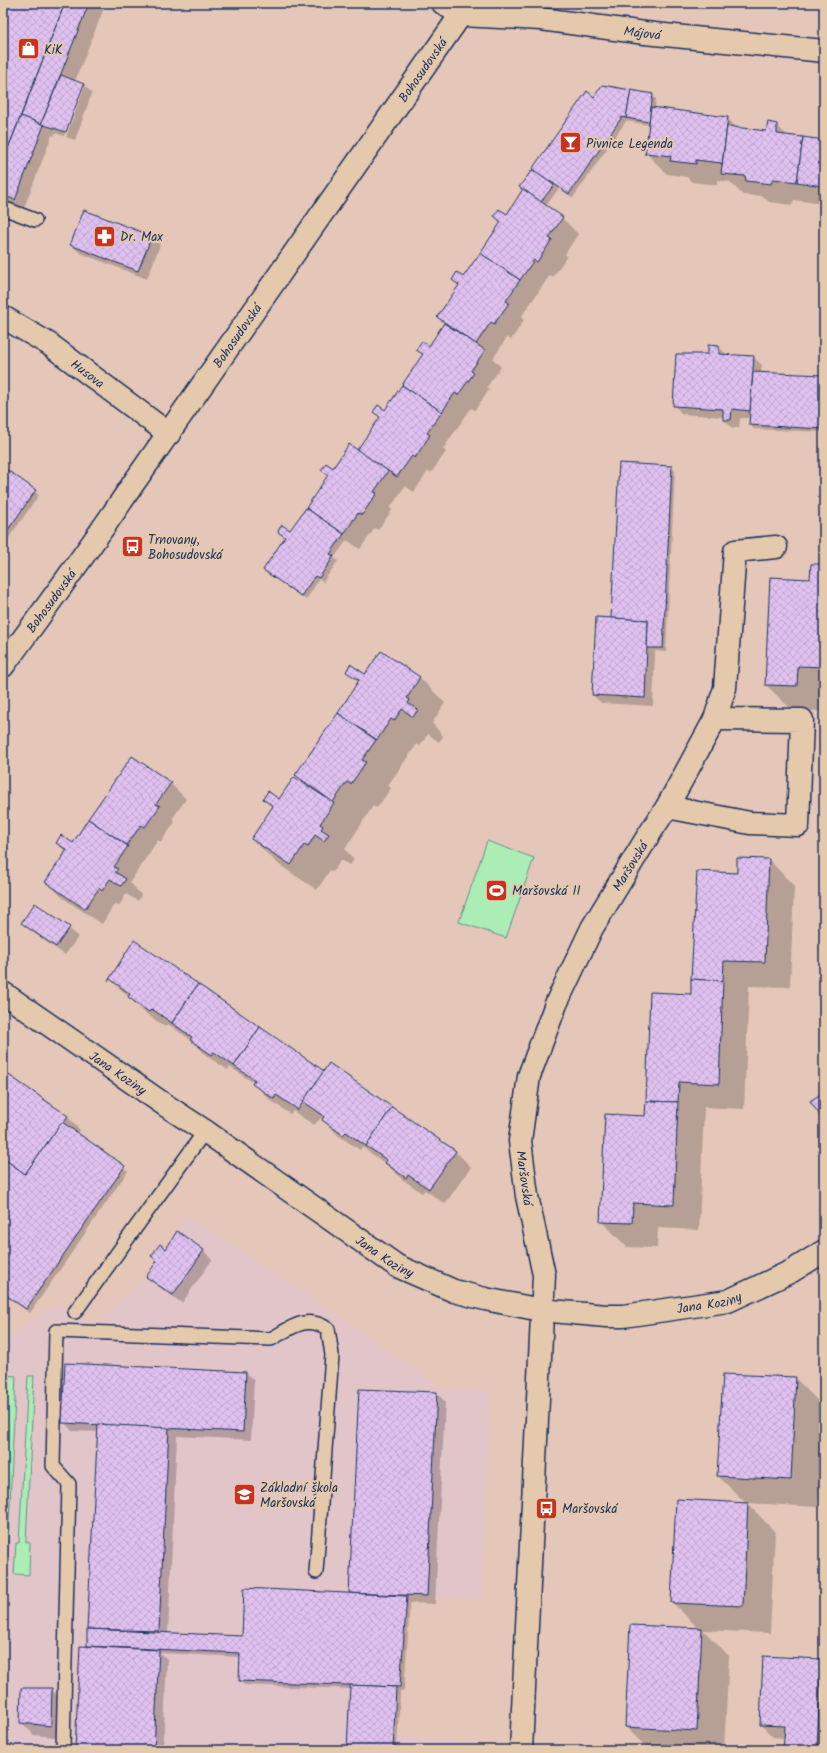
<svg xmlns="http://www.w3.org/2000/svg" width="827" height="1753" font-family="Kalam,sans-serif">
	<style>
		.built { fill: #e2c5c9 }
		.park { fill: #acedb6; stroke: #648e8a }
		.shadow { fill: #0003 }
		.building { fill: url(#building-cross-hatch); stroke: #1b2f5e }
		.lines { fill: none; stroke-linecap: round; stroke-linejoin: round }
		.lane-casing { stroke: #1b2f5e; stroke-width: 16 }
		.street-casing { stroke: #1b2f5e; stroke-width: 25 }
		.secondary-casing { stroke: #1b2f5e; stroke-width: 25 }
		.lane { stroke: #e5c9ac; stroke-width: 13 }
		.street { stroke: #e5c9ac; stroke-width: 22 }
		.secondary { stroke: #e5c9ac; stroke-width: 22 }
		.labels { text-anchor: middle; stroke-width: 4; stroke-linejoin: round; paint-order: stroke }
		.street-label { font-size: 13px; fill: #1b2f5e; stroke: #e5c9ac }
		.poi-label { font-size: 13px; fill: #1b2f5e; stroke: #e5c9ac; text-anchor: start }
	</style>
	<defs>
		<pattern id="building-cross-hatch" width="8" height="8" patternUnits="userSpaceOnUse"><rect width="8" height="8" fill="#dfc1ef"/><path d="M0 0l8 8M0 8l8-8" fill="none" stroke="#bfa6cf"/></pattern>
	</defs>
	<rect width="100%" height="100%" fill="#e4c7b9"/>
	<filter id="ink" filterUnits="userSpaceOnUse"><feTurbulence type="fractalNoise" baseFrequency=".025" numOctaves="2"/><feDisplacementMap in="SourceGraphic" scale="8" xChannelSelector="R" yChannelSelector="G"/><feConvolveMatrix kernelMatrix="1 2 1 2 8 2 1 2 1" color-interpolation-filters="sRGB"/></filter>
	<g filter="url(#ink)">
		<path class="built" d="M187,1216L323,1305L440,1388L490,1392L481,1599L407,1596L400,1687H396L393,1737L457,1741L456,1750H3V1343L57,1303L95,1327L146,1277L157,1261L151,1256L160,1244L166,1248Z"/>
		<g class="park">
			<path d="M487,841L534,858L506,938L459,922Z"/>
			<path d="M3,1375L16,1376L3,1651Z"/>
			<path d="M28,1376H34L26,1542L30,1543L29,1575L14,1574L16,1543H19Z"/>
		</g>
		<g class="shadow">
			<path d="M3,3H106L75,81L84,85L92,93L75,140L66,137L84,88H82L64,136L55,133L54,136L52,135L24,208L3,200Z"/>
			<path d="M652,95L656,99L655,109L727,118L738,129L767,132L776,125L788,136L824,141V204L794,200L792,205L769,202L763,196L743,195L730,182L717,180V185L692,182L687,177L667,174L646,153L649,125L626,121L573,198L559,188L546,206L562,218L578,234L565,254L567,256L553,277L550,275L521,317L524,320L511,340L507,337L493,359L501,367L487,387L489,390L475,410L471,408L443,449L446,452L431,473L428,471L414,492L405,486L390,508L392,510L378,530L375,528L360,549L347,540L334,558L338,561L323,582L319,579L306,600L268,574L264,570L286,538L279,532H291L328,477L322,470L334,469L358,451L380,418L374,412L385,411L423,355L417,349L429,347L445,324L438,317L459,286L453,280L464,278L507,215L541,176L534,169L595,98Z"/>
			<path d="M85,211L152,237L160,245L147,279L80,253L71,244Z"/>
			<path d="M709,346L719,347L727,355L753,357L762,365L761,373L824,376V432L754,429L750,425L751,418H740L739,428H732L724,419V417L682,414L674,405L709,355Z"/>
			<path d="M671,467L675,471L666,652L655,651L653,706L601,703L593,695L614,619Z"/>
			<path d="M3,468L39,495L3,546Z"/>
			<path d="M824,565V691L823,711L792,710L766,685L811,580Z"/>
			<path d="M381,652L420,678L445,703L432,723L443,736L439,742L428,734L420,746L417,744L388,785L391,788L377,808L373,806L345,849L354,860L350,865L341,860L333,872L330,870L317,890L278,864L252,839L273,808L264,799L280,800L304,783L296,775L359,683L347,671L365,676Z"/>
			<path d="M132,757L170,783L186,799L172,819L175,822L161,842L158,840L130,882L141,895L138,901L126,894L119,906L115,903L102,924L63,898L47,882L66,852L57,843L73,844Z"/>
			<path d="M769,860L794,886L790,987L749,986L744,1109L704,1107L699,1230L658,1228L657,1248L627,1247L601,1221L646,1117L692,996Z"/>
			<path d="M35,904L69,928L78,937L65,955L31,931L22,923Z"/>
			<path d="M110,979L324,1073L455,1151L471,1167L445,1204L425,1190L422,1193L402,1179L386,1164L362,1147L360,1150L339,1136L321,1118L314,1125L293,1111L290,1114L270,1100L254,1083L230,1067L228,1070L207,1056L191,1040L168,1024L166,1027L145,1013Z"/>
			<path d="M3,1072L68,1117L80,1130L77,1134L128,1171L30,1313L3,1294Z"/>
			<path d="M178,1232L204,1251L212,1260L182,1303L156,1285L147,1277L158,1262L152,1256L166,1250Z"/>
			<path d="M246,1373L254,1381L251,1440L177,1436L168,1634L242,1637L352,1594L350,1592L437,1393L445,1402L435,1604L410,1603L404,1691H400L397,1750H348L351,1689L244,1685L240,1681L241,1657L160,1653L167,1659L163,1750H76L89,1648L88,1646V1629L99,1432L72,1431L64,1422Z"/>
			<path d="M795,1378L823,1406L818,1507L747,1503L775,1532L770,1633L703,1630L729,1656L724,1750H649L626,1727L699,1629L672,1602L747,1504L718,1476Z"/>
			<path d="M821,1660L824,1663V1750H784L785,1738L773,1737L761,1725Z"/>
			<path d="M51,1689L64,1702L63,1738L34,1735L21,1722Z"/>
		</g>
		<g class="building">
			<path d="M3,3H65L3,161Z"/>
			<path d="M65,3H89L41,124L21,116Z"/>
			<path d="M61,75L84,84L66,132L41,124Z"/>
			<path d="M602,85L631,90L626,118L622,117L569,194L532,169L587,91L594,97Z"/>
			<path d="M631,90L653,94L649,122L626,118Z"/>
			<path d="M651,107L728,117L722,165L721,163L696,160V164L670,161L671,156L646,153L645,155Z"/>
			<path d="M21,116L44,125L15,200L3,195V161Z"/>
			<path d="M768,122L777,124V134L803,137L797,182L773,179L771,184L746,181L745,176L721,174L727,126L766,131Z"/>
			<path d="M803,137L824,140V192H822L821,186L797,182Z"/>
			<path d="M532,170L554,185L541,202L519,187Z"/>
			<path d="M523,189L563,217L549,238L552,240L537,262L534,260L520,280L480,253L501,222L494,216L499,209L507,214Z"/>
			<path d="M84,210L152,236L138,271L70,245Z"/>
			<path d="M480,253L520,280L506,301L509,303L494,324L491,322L476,344L437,317L459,285L452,280L457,272L463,277Z"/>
			<path d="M444,323L485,350L471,371L474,373L458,395L455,393L442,412L402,385L423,354L416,350L419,345L422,341L429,346Z"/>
			<path d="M708,345L719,346V354L754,356L750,411L732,409L731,420H723V409L673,406L676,354H708Z"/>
			<path d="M753,372L824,375V429L749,425Z"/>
			<path d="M402,385L442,412L427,433L430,435L415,458L412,456L397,477L357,450L380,417L373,412L378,405L385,410Z"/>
			<path d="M349,444L388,471L374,492L377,493L362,515L358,513L344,534L306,508L328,475L321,470L324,466L326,463L333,468Z"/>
			<path d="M619,463L672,466L663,648H647L648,620L611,618Z"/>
			<path d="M3,467L36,490L3,537Z"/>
			<path d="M306,508L344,534L330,554L334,556L319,578L315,576L301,596L263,570L285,537L278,532L279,529L282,525L290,530Z"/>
			<path d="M811,564H824V667L798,666L797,686L765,685L770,577L810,579Z"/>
			<path d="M596,617L648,620L645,698L592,695Z"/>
			<path d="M381,651L420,677L407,698L410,700L408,703L418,710L413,717L402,709L394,721L391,719L377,740L338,713L359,680L346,672L350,664L365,674Z"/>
			<path d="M338,713L376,740L362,760L366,762L351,784L347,782L333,802L295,775Z"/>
			<path d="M132,756L172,783H171L156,804L160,806L145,827L141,825L127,845L88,819Z"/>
			<path d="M294,777L334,803L320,824L323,826L321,829L329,834L324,841L315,835L308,847L304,845L291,865L251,839L273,806L263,799L268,791L279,799Z"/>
			<path d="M88,819L128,846L114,867L118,869L115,872L126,879L124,882L121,886L110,879L102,891L99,888L85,909L45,882L67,850L56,843L61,835L73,843Z"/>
			<path d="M737,858L769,859L765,962L724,961L723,981L691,979L697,871L737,873Z"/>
			<path d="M35,903L70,927L56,947L21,923Z"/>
			<path d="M134,940L198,984L172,1023L152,1009L149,1012L128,997L130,994L110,979L108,981Z"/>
			<path d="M691,979L723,981L719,1084L679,1082L678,1102L646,1101L650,992L691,994Z"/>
			<path d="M198,984L260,1027L234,1066L214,1052L212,1055L190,1040L192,1037L172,1023Z"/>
			<path d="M260,1027L324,1071L297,1111V1109L276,1095L274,1099L252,1084L255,1080L234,1066Z"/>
			<path d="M329,1063L392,1107L366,1146L346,1132L343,1135L322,1120L324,1116L304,1102L302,1103Z"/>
			<path d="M3,1071L68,1116L63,1123L62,1122L25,1174L3,1158Z"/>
			<path d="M824,1092V1121L810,1101Z"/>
			<path d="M646,1101L678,1102L674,1205L633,1203L632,1223L600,1222L605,1114L645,1116Z"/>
			<path d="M392,1107L456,1151L429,1189L408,1175L406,1178L385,1163L387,1160L366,1146Z"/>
			<path d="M62,1122L125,1166L26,1309L3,1293V1158L25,1174Z"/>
			<path d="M177,1231L204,1250L173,1295L146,1277L157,1261L151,1256L160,1244L166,1249Z"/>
			<path d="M65,1363L246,1372L243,1432L62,1423Z"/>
			<path d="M723,1374L796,1377L791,1480L717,1476Z"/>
			<path d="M359,1389L437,1392L427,1596L349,1593Z"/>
			<path d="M98,1424L169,1428L159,1631L87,1629Z"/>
			<path d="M676,1499L748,1503L743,1606L671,1603Z"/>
			<path d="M244,1588L407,1596L400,1687L239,1681L240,1653L87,1646V1629L242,1636Z"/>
			<path d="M630,1625L702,1628L697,1731L625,1727Z"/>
			<path d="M80,1646L159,1650L154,1750H75Z"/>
			<path d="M763,1656L821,1659L817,1750H783L785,1726L760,1725Z"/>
			<path d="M350,1685L396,1687L393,1750H347Z"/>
			<path d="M21,1688H52L51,1726L20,1723Z"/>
		</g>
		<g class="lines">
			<defs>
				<g id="lane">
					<path d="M3,208L35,220"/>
					<path d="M75,1312L205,1131"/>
					<path d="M63,1750L69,1484L53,1466L56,1331L271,1339C291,1328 306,1314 328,1329L332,1355L316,1572"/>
				</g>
				<g id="street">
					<path id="s1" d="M443,3L461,15L541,19L645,33L824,51"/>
					<path id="s2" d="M3,317L49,344L169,434"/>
					<path d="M667,807L750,823L798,825L802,720L715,719"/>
					<path id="s3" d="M3,993L165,1105L205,1131L397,1266L454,1291L485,1299L541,1310L606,1316H623L728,1301L792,1271L824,1251"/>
					<path id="s4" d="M521,1750L544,1275L527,1196L520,1141L529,1076L556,1004L592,928L648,836L667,807L715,719L725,688L735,551L776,547"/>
				</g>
				<g id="secondary">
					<path id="s5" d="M3,666C47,606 92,546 133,484L469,3"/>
				</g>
			</defs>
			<use href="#lane" class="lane-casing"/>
			<use href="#street" class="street-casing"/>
			<use href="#secondary" class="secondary-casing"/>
			<use href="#lane" class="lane"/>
			<use href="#street" class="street"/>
			<use href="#secondary" class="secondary"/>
		</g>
	</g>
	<defs>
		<symbol id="shop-square" viewBox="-11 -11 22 22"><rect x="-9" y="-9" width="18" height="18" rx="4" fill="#c8321e" stroke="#e5c9ac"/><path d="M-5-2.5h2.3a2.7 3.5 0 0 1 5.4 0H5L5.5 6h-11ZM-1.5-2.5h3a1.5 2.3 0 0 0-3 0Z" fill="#fff"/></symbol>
		<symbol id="bar-square" viewBox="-11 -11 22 22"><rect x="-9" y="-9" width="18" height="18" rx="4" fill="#c8321e" stroke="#e5c9ac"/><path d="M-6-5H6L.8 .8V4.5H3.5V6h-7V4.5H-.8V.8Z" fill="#fff"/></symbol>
		<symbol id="pharmacy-square" viewBox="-11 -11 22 22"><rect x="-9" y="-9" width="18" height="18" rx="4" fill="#c8321e" stroke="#e5c9ac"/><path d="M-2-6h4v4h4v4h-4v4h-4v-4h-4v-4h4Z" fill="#fff"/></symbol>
		<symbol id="bus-square" viewBox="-11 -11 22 22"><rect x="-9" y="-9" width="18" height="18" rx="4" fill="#c8321e" stroke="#e5c9ac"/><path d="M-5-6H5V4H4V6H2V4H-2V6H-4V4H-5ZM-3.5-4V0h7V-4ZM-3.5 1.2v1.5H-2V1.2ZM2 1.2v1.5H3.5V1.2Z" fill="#fff"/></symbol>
		<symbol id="stadium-square" viewBox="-11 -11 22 22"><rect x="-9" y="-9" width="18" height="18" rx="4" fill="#c8321e" stroke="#e5c9ac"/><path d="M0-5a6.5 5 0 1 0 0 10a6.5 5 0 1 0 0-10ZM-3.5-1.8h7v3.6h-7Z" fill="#fff"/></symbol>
		<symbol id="school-square" viewBox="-11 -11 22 22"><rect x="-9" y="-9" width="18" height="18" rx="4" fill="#c8321e" stroke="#e5c9ac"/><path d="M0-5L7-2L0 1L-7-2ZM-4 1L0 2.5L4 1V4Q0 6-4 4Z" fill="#fff"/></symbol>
	</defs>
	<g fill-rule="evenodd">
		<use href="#shop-square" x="16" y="36" width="25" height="25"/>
		<use href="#bar-square" x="558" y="130" width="25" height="25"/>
		<use href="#pharmacy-square" x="92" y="224" width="25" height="25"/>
		<use href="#bus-square" x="120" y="534" width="25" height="25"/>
		<use href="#stadium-square" x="484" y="878" width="25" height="25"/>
		<use href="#school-square" x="232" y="1482" width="25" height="25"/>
		<use href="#bus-square" x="534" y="1496" width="25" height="25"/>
	</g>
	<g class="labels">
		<g class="street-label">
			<text dy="5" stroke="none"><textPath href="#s1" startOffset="204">Májová</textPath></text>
			<text dy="5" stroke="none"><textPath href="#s5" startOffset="729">Bohosudovská</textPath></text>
			<text dy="5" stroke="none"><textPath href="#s5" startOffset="405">Bohosudovská</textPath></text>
			<text dy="5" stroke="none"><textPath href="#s2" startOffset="102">Husova</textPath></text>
			<text dy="5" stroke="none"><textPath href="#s5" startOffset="81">Bohosudovská</textPath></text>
			<text dy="5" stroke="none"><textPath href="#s4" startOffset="911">Maršovská</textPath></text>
			<text dy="5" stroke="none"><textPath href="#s3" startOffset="140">Jana Koziny</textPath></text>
			<text transform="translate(525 1178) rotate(82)" y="5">Maršovská</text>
			<text dy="5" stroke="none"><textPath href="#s3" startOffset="464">Jana Koziny</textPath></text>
			<text dy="5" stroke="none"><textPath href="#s3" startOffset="800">Jana Koziny</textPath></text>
		</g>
		<g class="poi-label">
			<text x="44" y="54">KiK</text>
			<text x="586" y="148">Pivnice Legenda</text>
			<text x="120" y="241">Dr. Max</text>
			<text x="148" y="544">Trnovany,<tspan x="148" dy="15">Bohosudovská</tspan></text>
			<text x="512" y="895">Maršovská II</text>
			<text x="260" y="1492">Základní škola<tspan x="260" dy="15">Maršovská</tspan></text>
			<text x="562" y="1513">Maršovská</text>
		</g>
	</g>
	<rect width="827" height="1753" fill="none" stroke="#e5c9ac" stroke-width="16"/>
	<rect x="8" y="8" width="811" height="1737" fill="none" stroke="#1b2f5e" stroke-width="1.5" filter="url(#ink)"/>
</svg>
